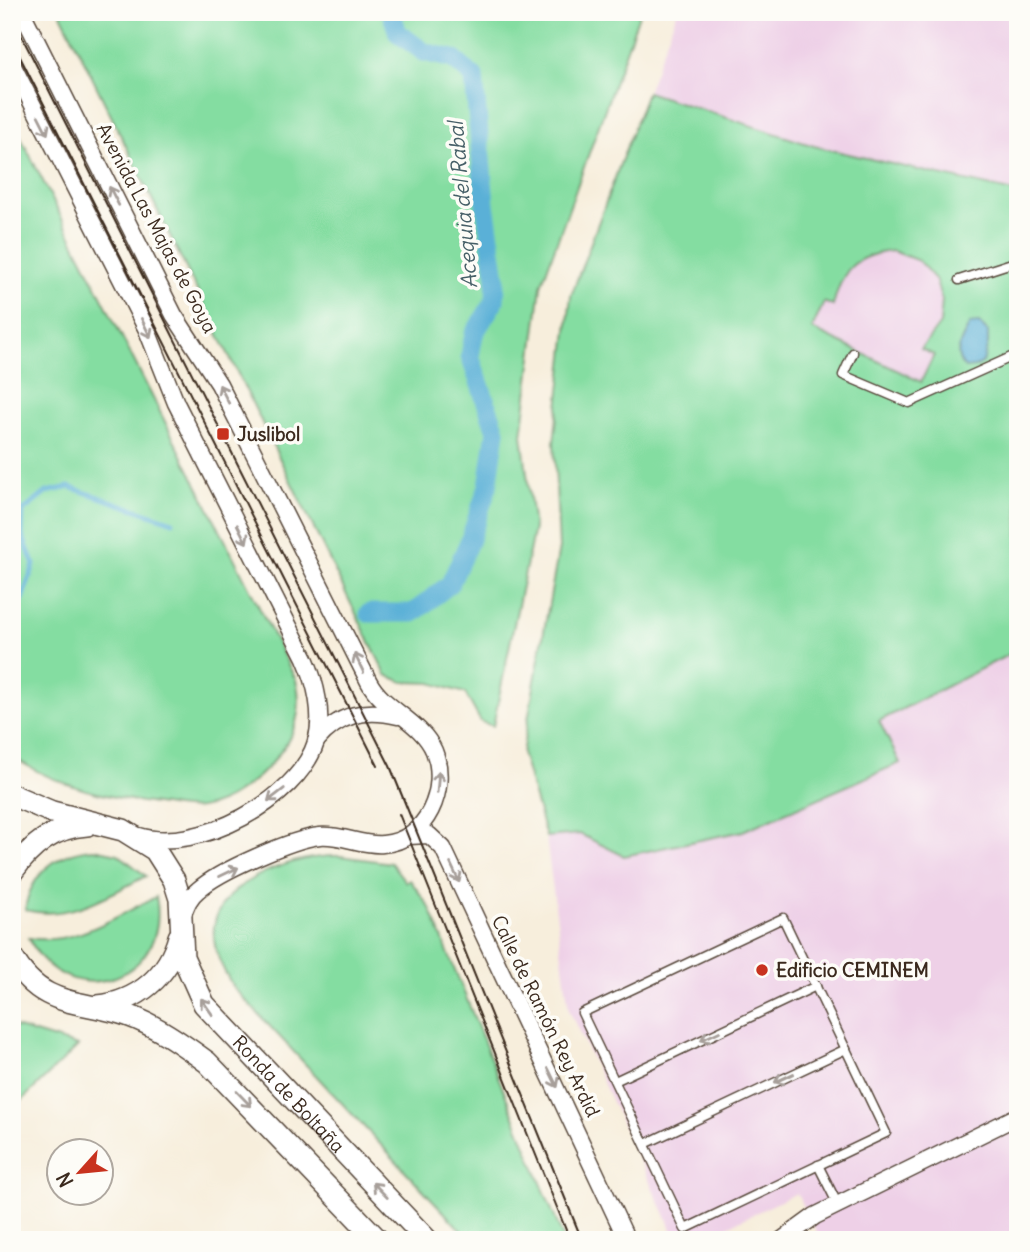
<svg xmlns="http://www.w3.org/2000/svg" width="1030" height="1252" font-family="Delius,sans-serif">
	<style>
		.built { fill: #eed0e7 }
		.green { fill: #84dda1; stroke: #608460; stroke-width: 2; fill-rule: evenodd }
		.water { fill: #5ab0d7; stroke: #4a6d7a; stroke-width: 2 }
		.lines { fill: none; stroke-linecap: round; stroke-linejoin: round }
		.stream { stroke: #5ab0d7; stroke-width: 5 }
		.canal { stroke: #5ab0d7; stroke-width: 19 }
		.lane-casing { stroke: #57473a; stroke-width: 11 }
		.street-casing { stroke: #57473a; stroke-width: 19 }
		.secondary-casing { stroke: #57473a; stroke-width: 24 }
		.lane { stroke: #fff; stroke-width: 8 }
		.street { stroke: #fff; stroke-width: 16 }
		.secondary { stroke: #fff; stroke-width: 21 }
		.tram { stroke: #3b2a1e; stroke-width: 2 }
		.oneway { stroke: #a79f9a }
		.poi-dot { fill: #c8321e; stroke: #fdfcf7; stroke-width: 2.5 }
		.labels { text-anchor: middle; stroke-width: 7; stroke-linejoin: round; paint-order: stroke }
		.street-label { font-size: 19px; fill: #3b2a1e; stroke: #fdfcf7 }
		.poi-label { font-size: 19px; font-weight: bold; fill: #3b2a1e; stroke: #fdfcf7; text-anchor: start }
		.water-label { font-size: 21px; font-style: italic; fill: #476068; stroke: #fdfcf7 }
	</style>
	<rect width="100%" height="100%" fill="#fdfcf7"/>
	<filter id="ink" filterUnits="userSpaceOnUse"><feTurbulence type="fractalNoise" baseFrequency=".0143" numOctaves="2"/><feDisplacementMap in="SourceGraphic" scale="14" xChannelSelector="R" yChannelSelector="G"/><feConvolveMatrix kernelMatrix="1 2 1 2 8 2 1 2 1" color-interpolation-filters="sRGB"/></filter>
	<filter id="wash" filterUnits="userSpaceOnUse"><feTurbulence type="fractalNoise" baseFrequency=".00686" numOctaves="4" result="noise"/><feDisplacementMap in="SourceGraphic" scale="28" xChannelSelector="R" yChannelSelector="G"/><feGaussianBlur stdDeviation="1.57" result="paint"/><feColorMatrix in="noise" values="0 0 0 0 0 0 0 0 0 0 0 0 0 0 0 0 0 1.4 0 .05"/><feComposite in="paint" operator="in"/></filter>
	<g filter="url(#wash)">
		<rect width="100%" height="100%" fill="#f7eedc"/>
		<path class="built" d="M677,12H1018V1240H821L797,1193L699,1240H677L569,1010L546,837L522,753L559,548L554,442L571,296Z"/>
		<g class="green">
			<path d="M60,12H640L541,286L522,435L534,528L493,726L481,722L465,693L431,683L403,682L386,675Z"/>
			<path d="M647,92L814,146L1018,193V650L879,721L900,763L743,831L624,856L580,834L546,837L522,753L559,548L554,442L571,296ZM893,251L919,261L935,279L942,300L940,324L921,349L934,355L921,382L812,329L824,302L833,306C842,269 854,255 893,251Z"/>
			<path d="M12,120L296,680C304,711 295,735 275,759C258,780 228,804 200,808C189,810 175,807 163,805C110,798 56,787 12,756Z"/>
			<path d="M94,849L118,854L146,876C106,896 70,921 25,910C30,874 58,851 94,849Z"/>
			<path d="M340,856L391,863L406,882L410,880L430,908L564,1240H470L234,988C223,970 212,949 214,928C218,879 300,854 340,856Z"/>
			<path d="M156,897C172,981 65,1016 29,938C75,946 116,916 156,897Z"/>
			<path d="M12,1026L78,1046L12,1110Z"/>
		</g>
		<path class="water" d="M979,323L988,332V344L983,362L975,367L965,368C951,355 962,338 970,324Z"/>
		<g class="lines">
			<path class="stream" d="M12,616L21,602L34,565L22,535L23,511L47,492L69,487L173,522"/>
			<path class="canal" d="M369,613H413L450,584L469,542L488,486L496,431L470,356L474,334L495,300L496,278L485,204L474,77L453,59L424,52L398,33L391,12"/>
		</g>
	</g>
	<g filter="url(#ink)">
		<g class="lines">
			<defs>
				<g id="lane">
					<path d="M959,280L1018,261"/>
					<path d="M853,353L843,375L909,403L1018,354"/>
					<path d="M783,918L886,1133L685,1229L582,1013Z"/>
					<path d="M615,1081L816,986"/>
					<path d="M645,1144L846,1049"/>
					<path d="M818,1165L838,1205"/>
				</g>
				<g id="street">
					<path d="M22,12L174,315L219,384L369,682C384,710 421,721 434,751C449,788 427,841 383,844C362,846 341,834 320,836C292,839 219,871 198,890C189,897 186,906 182,917"/>
					<path d="M12,64L147,330L176,403L305,658C316,683 324,715 316,742C298,800 197,854 139,836"/>
					<path d="M316,741C339,714 365,708 398,716"/>
					<path d="M408,836L429,835L443,848L627,1240"/>
					<path d="M782,1240L815,1216L1018,1116"/>
				</g>
				<g id="secondary">
					<path id="s1" d="M12,795L52,812L123,830L155,850L174,880L180,899L183,957L204,1004L427,1240"/>
					<path d="M12,872C31,846 53,827 87,825"/>
					<path d="M12,957C42,1009 78,999 127,1015C156,1025 182,1044 207,1062L378,1240"/>
					<path d="M98,1006C138,1002 169,975 179,937"/>
				</g>
			</defs>
			<use href="#lane" class="lane-casing"/>
			<use href="#street" class="street-casing"/>
			<use href="#secondary" class="secondary-casing"/>
			<use href="#lane" class="lane"/>
			<use href="#street" class="street"/>
			<use href="#secondary" class="secondary"/>
			<g class="tram">
				<path d="M12,17L390,766L582,1240"/>
				<path d="M12,41L378,766"/>
				<path d="M399,814L570,1240"/>
			</g>
		</g>
		<defs><path id="oneway-shaft" d="M-6 0H5M1.5-3L5.5 0L1.5 3" fill="none" stroke-width="1.6" stroke-linecap="round" stroke-linejoin="round" transform="scale(1.75)"/></defs>
		<g class="oneway">
			<use href="#oneway-shaft" transform="translate(43 125) rotate(63)"/>
			<use href="#oneway-shaft" transform="translate(114 196) rotate(-117)"/>
			<use href="#oneway-shaft" transform="translate(146 328) rotate(64)"/>
			<use href="#oneway-shaft" transform="translate(224 394) rotate(-117)"/>
			<use href="#oneway-shaft" transform="translate(242 534) rotate(63)"/>
			<use href="#oneway-shaft" transform="translate(359 663) rotate(-116)"/>
			<use href="#oneway-shaft" transform="translate(438 782) rotate(-85)"/>
			<use href="#oneway-shaft" transform="translate(276 795) rotate(142)"/>
			<use href="#oneway-shaft" transform="translate(229 872) rotate(-26)"/>
			<use href="#oneway-shaft" transform="translate(455 873) rotate(65)"/>
			<use href="#oneway-shaft" transform="translate(207 1007) rotate(-125)"/>
			<use href="#oneway-shaft" transform="translate(710 1036) rotate(155)"/>
			<use href="#oneway-shaft" transform="translate(553 1078) rotate(64)"/>
			<use href="#oneway-shaft" transform="translate(784 1078) rotate(155)"/>
			<use href="#oneway-shaft" transform="translate(244 1099) rotate(46)"/>
			<use href="#oneway-shaft" transform="translate(380 1190) rotate(-134)"/>
		</g>
	</g>
	<g class="poi-dot">
		<rect x="216" y="427" width="14" height="14" rx="3.5"/>
		<circle cx="762" cy="970" r="7"/>
	</g>
	<g class="labels">
		<g class="street-label">
			<text transform="translate(157 228) rotate(62)" y="7">Avenida Las Majas de Goya</text>
			<text transform="translate(546 1016) rotate(64)" y="7">Calle de Ramón Rey Ardid</text>
			<text dy="7" stroke="none"><textPath href="#s1" startOffset="443">Ronda de Boltaña</textPath></text>
		</g>
		<g class="poi-label">
			<text x="237" y="441">Juslibol</text>
			<text x="776" y="977">Edificio CEMINEM</text>
		</g>
		<g class="water-label">
			<text transform="translate(463 205) rotate(-95)" y="7">Acequia del Rabal</text>
		</g>
	</g>
	<rect width="1030" height="1252" fill="none" stroke="#fdfcf7" stroke-width="42"/>
	<g transform="translate(80 1172) rotate(243)"><circle r="33" fill="#fdfcf7" stroke="#afa8a0" stroke-width="2"/>
	<path d="M0-5L12 26L0 18L-12 26Z" fill="#c8321e"/>
	<text y="-10" font-size="19" font-weight="bold" text-anchor="middle" fill="#3b2a1e">N</text>
	</g>
</svg>
